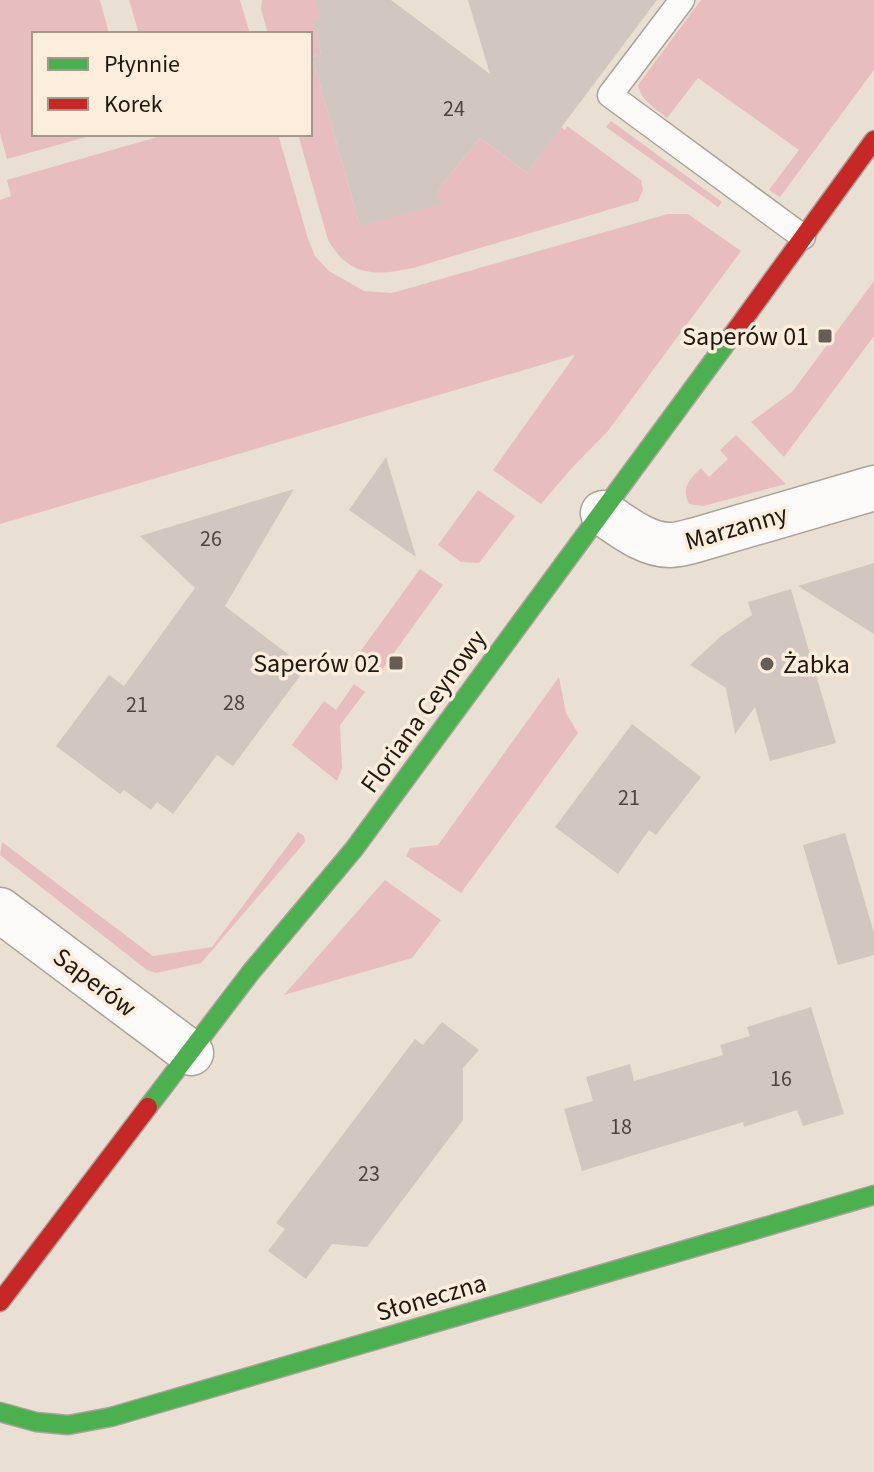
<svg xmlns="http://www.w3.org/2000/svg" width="874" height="1472" font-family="'Source Sans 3',sans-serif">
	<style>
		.green { fill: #e8bdc0 }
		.building { fill: #d2c7c0 }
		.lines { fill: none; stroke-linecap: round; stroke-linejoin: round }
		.lane-casing { stroke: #aba39a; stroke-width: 27 }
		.street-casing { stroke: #aba39a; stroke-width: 47 }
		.fast-casing { stroke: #aba39a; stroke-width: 21 }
		.jam-casing { stroke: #aba39a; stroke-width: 21 }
		.lane { stroke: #fcfaf8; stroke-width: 24 }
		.street { stroke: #fcfaf8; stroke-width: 44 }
		.fast { stroke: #4caf50; stroke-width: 18 }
		.jam { stroke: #c62828; stroke-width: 18 }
		.poi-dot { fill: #665e54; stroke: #fdeddc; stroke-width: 3 }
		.labels { text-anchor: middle; stroke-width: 7; stroke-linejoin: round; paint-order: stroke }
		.number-label { font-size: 22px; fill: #4d453d }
		.poi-label { font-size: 26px; fill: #1f1810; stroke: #fdeddc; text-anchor: end }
		.street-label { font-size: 26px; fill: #1f1810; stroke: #fdeddc }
	</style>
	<rect width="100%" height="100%" fill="#eadfd3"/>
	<g class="green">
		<path d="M0,0H100L109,34H34V134H97L7,159L0,133Z"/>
		<path d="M129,0H240L250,34H139Z"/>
		<path d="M262,0H327L321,18L313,21L321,54L312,57L360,226L437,191L480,138L527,173L561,127L565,130L567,126L641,180L643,190L638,201L413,268C375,276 349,277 328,240L298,134H310V34H268L261,9Z"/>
		<path d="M701,0H874V70L780,197L769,190L799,150L698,78L667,118C655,108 641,101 638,85Z"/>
		<path d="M611,121L722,202L718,207L606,127Z"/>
		<path d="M168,134H278L308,239L315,256L329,271L364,291L392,293L668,214H688L741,251L608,431L570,470L541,504L493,470L575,355L0,524V200L11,196L7,180Z"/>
		<path d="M874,281V336L784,457L751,422L793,391Z"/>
		<path d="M736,435L786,484L703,506L689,504C681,487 689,480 701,468L709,477L728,459L720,450Z"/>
		<path d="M478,490L515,516L479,563L461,562L438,545Z"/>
		<path d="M420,569L443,585L380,672L357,656Z"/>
		<path d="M559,677L566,713L578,733L461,893L406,856L410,848L438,845Z"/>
		<path d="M354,684L365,692L340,725L342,768L337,781L292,745L324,701L336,710Z"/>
		<path d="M298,832L304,836L305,842L201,963L156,973L147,970L0,855L2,842L153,956L212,947Z"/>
		<path d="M385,880L441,920L412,958L284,995Z"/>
	</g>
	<g class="building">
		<path d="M315,0H391L490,74L468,0H657L527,173L480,138L437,191L441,204L360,226L312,57L321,54L312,20L321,18Z"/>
		<path d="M386,457L416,557L349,510Z"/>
		<path d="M294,489L225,606L306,668L233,766L217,755L173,814L157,802L151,810L124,790L120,794L56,746L109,675L124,686L195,588L140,536Z"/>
		<path d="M874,563V634L798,586Z"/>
		<path d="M791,589L836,743L770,761L755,707L735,734L726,688L690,665L721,636L752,615L748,602Z"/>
		<path d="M632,724L701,777L656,835L649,830L618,874L555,827Z"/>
		<path d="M845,833L874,933V955L838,965L803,845Z"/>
		<path d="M811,1007L844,1114L803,1126L797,1110L744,1127L743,1122L582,1171L564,1109L593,1101L586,1077L630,1064L634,1081L723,1055L720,1045L750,1036L747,1027Z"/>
		<path d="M442,1022L479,1050L463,1068V1120L367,1247L332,1244L306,1279L268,1251L285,1229L276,1223L415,1039L423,1045Z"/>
	</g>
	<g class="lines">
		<defs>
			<path id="lane" d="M682,0L610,95L803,237"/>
			<g id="street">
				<path d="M603,513C622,526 647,546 671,545C679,545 688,542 696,540L874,488"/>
				<path d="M0,910L191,1053"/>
			</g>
			<g id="fast">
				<path d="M148,1107L251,972L354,849L733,334"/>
				<path d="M0,1412L36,1422L68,1425L111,1417L874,1195"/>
			</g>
			<g id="jam">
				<path d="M733,334L874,140"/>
				<path d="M0,1302L148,1107"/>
			</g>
		</defs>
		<use href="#lane" class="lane-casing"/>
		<use href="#street" class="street-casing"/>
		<use href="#fast" class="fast-casing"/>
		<use href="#jam" class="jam-casing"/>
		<use href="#lane" class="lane"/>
		<use href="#street" class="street"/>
		<use href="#fast" class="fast"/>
		<use href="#jam" class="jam"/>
	</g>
	<g class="poi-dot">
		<rect x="817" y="328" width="16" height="16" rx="4"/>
		<rect x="388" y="655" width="16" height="16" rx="4"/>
		<circle cx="767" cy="664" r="8"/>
	</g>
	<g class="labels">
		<g class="number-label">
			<text x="454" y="116">24</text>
			<text x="211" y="546">26</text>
			<text x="234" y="710">28</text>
			<text x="137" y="712">21</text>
			<text x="629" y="805">21</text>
			<text x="781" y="1086">16</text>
			<text x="621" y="1134">18</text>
			<text x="369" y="1181">23</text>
		</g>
		<g class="poi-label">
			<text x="809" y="345">Saperów 01</text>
			<text x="380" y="672">Saperów 02</text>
			<text x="783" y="673" text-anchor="start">Żabka</text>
		</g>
		<g class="street-label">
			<text transform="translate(736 527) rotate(-16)" y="9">Marzanny</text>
			<text transform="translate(423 711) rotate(-54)" y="9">Floriana Ceynowy</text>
			<text transform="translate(95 982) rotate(37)" y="9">Saperów</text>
			<text transform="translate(431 1297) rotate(-16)" y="9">Słoneczna</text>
		</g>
	</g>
	<rect x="32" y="32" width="280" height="104" fill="#fdeddc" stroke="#a4988a" stroke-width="2"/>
	<rect x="48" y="58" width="40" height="12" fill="#4caf50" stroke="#a4988a" stroke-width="2"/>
	<text x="104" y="72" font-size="24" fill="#1f1810">Płynnie</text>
	<rect x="48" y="98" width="40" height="12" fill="#c62828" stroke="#a4988a" stroke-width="2"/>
	<text x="104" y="112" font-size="24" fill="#1f1810">Korek</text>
</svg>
